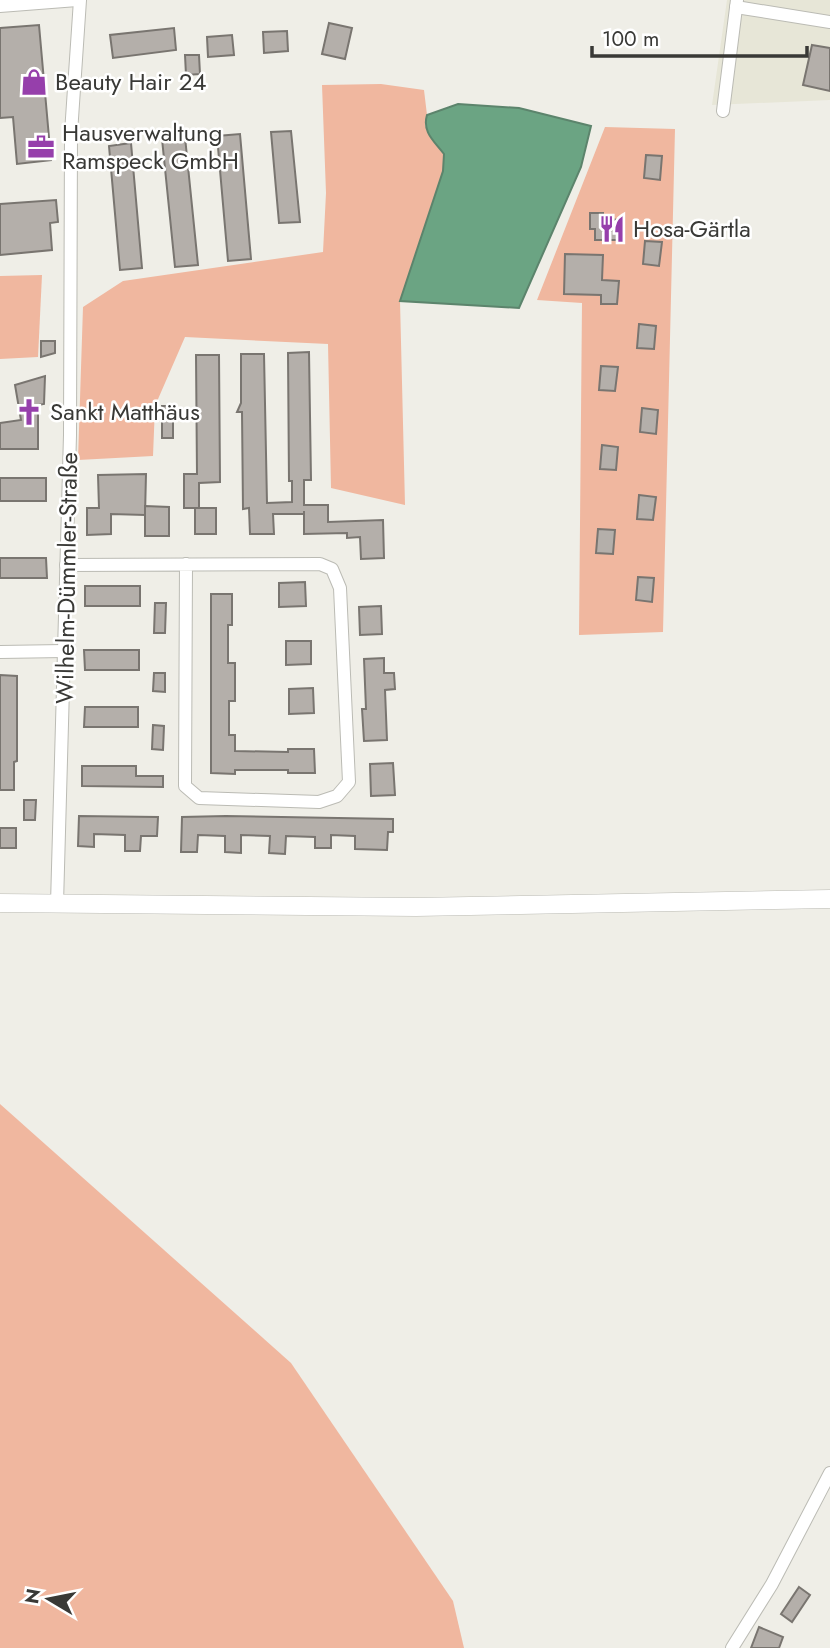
<svg xmlns="http://www.w3.org/2000/svg" width="830" height="1648" font-family="Jost,sans-serif">
	<style>
		.built { fill: #e7e6d7 }
		.green { fill: #f0b79f }
		.water { fill: #6ba483; stroke: #5c846c; stroke-width: 2 }
		.building { fill: #b4afaa; stroke: #797570; stroke-width: 2 }
		.lines { fill: none; stroke-linecap: round; stroke-linejoin: round }
		.street-casing { stroke: #bbbbb4; stroke-width: 14 }
		.secondary-casing { stroke: #bbbbb4; stroke-width: 19 }
		.street { stroke: #fff; stroke-width: 12 }
		.secondary { stroke: #fff; stroke-width: 18 }
		.labels { text-anchor: middle; stroke-width: 5; stroke-linejoin: round; paint-order: stroke }
		.poi-label { font-size: 24px; fill: #393936; stroke: #fff; text-anchor: start }
		.street-label { font-size: 24px; fill: #393936; stroke: #fff }
	</style>
	<rect width="100%" height="100%" fill="#efeee7"/>
	<path class="built" d="M727,0H830V100L712,105Z"/>
	<g class="green">
		<path d="M381,84L424,90L427,115L425,124L428,134L444,154L443,171L400,301L405,505L331,488L328,344L185,337L155,406L153,456L78,460L83,307L123,281L323,252L326,193L322,85Z"/>
		<path d="M605,127L675,129L663,632L579,635L582,303L537,300Z"/>
		<path d="M42,275L38,357L0,359V276Z"/>
		<path d="M0,1104L291,1363L453,1601L464,1648H0Z"/>
	</g>
	<path class="water" d="M458,104L519,108L591,126L581,167L519,308L400,301L443,171L444,154C434,141 422,132 427,115Z"/>
	<g class="building">
		<path d="M329,23L352,28L345,59L322,54Z"/>
		<path d="M39,25L51,160L17,164L13,117L0,118V28Z"/>
		<path d="M174,28L176,50L113,58L110,35Z"/>
		<path d="M287,31L288,51L264,53L263,32Z"/>
		<path d="M232,35L234,55L208,57L207,37Z"/>
		<path d="M812,45L830,48V91L803,85Z"/>
		<path d="M185,55H199L200,74L186,75Z"/>
		<path d="M291,131L300,222L279,223L271,132Z"/>
		<path d="M240,134L251,259L228,261L217,136Z"/>
		<path d="M185,137L198,265L175,267L162,139Z"/>
		<path d="M131,143L142,268L120,270L109,146Z"/>
		<path d="M646,155L662,156L660,180L644,178Z"/>
		<path d="M56,200L58,222L50,223L52,250L0,255V204Z"/>
		<path d="M590,213H603V219L622,220L621,240H595V229H590Z"/>
		<path d="M645,241L662,242L659,266L643,264Z"/>
		<path d="M565,254L603,255L602,280L619,281L617,304H601V295L564,294Z"/>
		<path d="M639,324L656,326L654,349L637,348Z"/>
		<path d="M41,341H55V353L41,357Z"/>
		<path d="M309,352L311,480H304V505H328V522L383,520L384,558L361,559L360,537L347,538V533L304,534V511V514H273L274,534H250L249,508L243,509L242,412H237L241,403V354H264L267,503L292,502V481H289L288,353Z"/>
		<path d="M196,355H219L220,482L199,483V508H184V474H197Z"/>
		<path d="M601,366L618,367L615,391L599,390Z"/>
		<path d="M45,376L44,404L38,405V449H0V423L21,420L15,385Z"/>
		<rect x="162" y="406" width="11" height="32"/>
		<path d="M642,408L658,410L656,434L640,432Z"/>
		<path d="M602,445L618,447L616,470L600,469Z"/>
		<path d="M146,474L145,515L111,514V534L87,535V508H99L98,475Z"/>
		<rect x="0" y="478" width="46" height="23"/>
		<path d="M639,495L656,497L653,520L637,519Z"/>
		<path d="M145,506L169,507V536H145Z"/>
		<rect x="195" y="508" width="21" height="26"/>
		<path d="M598,529L615,530L613,554L596,553Z"/>
		<path d="M0,558H46L47,578H0Z"/>
		<path d="M638,577L654,578L652,602L636,600Z"/>
		<path d="M305,582L306,606L279,607V583Z"/>
		<rect x="85" y="586" width="55" height="20"/>
		<path d="M211,594H232V625H228V663H235V701H229V735H235V751L288,752V749H314L315,773H288V770H235V774L211,773Z"/>
		<path d="M155,603H166L165,633H154Z"/>
		<path d="M381,606L382,634L360,635L359,607Z"/>
		<path d="M286,641H311V664L286,665Z"/>
		<path d="M84,650H139V670H85Z"/>
		<path d="M384,658V673H394L395,689L385,690L387,740L364,741L362,709H366L364,659Z"/>
		<path d="M154,673H165V692L153,691Z"/>
		<path d="M0,675L17,676V761L14,762V790H0Z"/>
		<path d="M313,688L314,713L289,714V689Z"/>
		<path d="M85,707H138V727H84Z"/>
		<path d="M153,725L164,726L163,750L152,749Z"/>
		<path d="M393,763L395,795L371,796L370,764Z"/>
		<path d="M82,766H136V776H163V787L82,786Z"/>
		<path d="M24,800H36L35,820H24Z"/>
		<path d="M79,816L158,817L157,836H141L140,851H125V835L94,834V847L78,846Z"/>
		<path d="M226,816L393,819V832H388L387,850L355,849V836L331,835V848H315V837L286,836L285,854L269,853L270,836L241,835V853L225,852V836L198,835L197,852H181L182,817Z"/>
		<rect x="0" y="828" width="16" height="20"/>
		<path d="M799,1587L810,1595L792,1622L781,1614Z"/>
		<path d="M759,1627L783,1637L779,1648H751Z"/>
	</g>
	<g class="lines">
		<defs>
			<g id="street">
				<path d="M0,6L77,0"/>
				<path d="M736,7L830,22"/>
				<path d="M723,111L737,0"/>
				<path d="M66,565L320,564L332,569L340,588L349,782L337,796L319,802L199,798L185,786L186,564"/>
				<path d="M0,652L64,651"/>
				<path d="M57,904L70,435L71,133L80,0"/>
				<path d="M732,1648L772,1584L830,1473"/>
			</g>
			<path id="secondary" d="M0,903L416,907L830,899"/>
		</defs>
		<use href="#street" class="street-casing"/>
		<use href="#secondary" class="secondary-casing"/>
		<use href="#street" class="street"/>
		<use href="#secondary" class="secondary"/>
	</g>
	<defs>
		<symbol id="shop-bare" viewBox="-9 -9 18 18"><path d="M-5-2.5h2.3a2.7 3.5 0 0 1 5.4 0H5L5.5 6h-11ZM-1.5-2.5h3a1.5 2.3 0 0 0-3 0Z" fill="#963fab" stroke="#fff" stroke-width="2.5" paint-order="stroke"/></symbol>
		<symbol id="office-bare" viewBox="-9 -9 18 18"><path d="M-6-3h4V-5.5h4V-3h4V5H-6ZM-1-4.5V-3h2v-1.5ZM-6 0V1H6V0Z" fill="#963fab" stroke="#fff" stroke-width="2.5" paint-order="stroke"/></symbol>
		<symbol id="restaurant-bare" viewBox="-9 -9 18 18"><path d="M-5-6h1v4h1v-4h1v4h1v-4h1v5L-1.5 .5V6h-2V.5L-5-1ZM5-6V6H3V1.5H1.5Q1.5-4 5-6Z" fill="#963fab" stroke="#fff" stroke-width="2.5" paint-order="stroke"/></symbol>
		<symbol id="church-bare" viewBox="-9 -9 18 18"><path d="M-1.2-6h2.4v3.5h3.3v2.4h-3.3V6h-2.4V-.1h-3.3v-2.4h3.3Z" fill="#963fab" stroke="#fff" stroke-width="2.5" paint-order="stroke"/></symbol>
	</defs>
	<g fill-rule="evenodd">
		<use href="#shop-bare" x="15" y="63" width="38" height="38"/>
		<use href="#office-bare" x="22" y="128" width="38" height="38"/>
		<use href="#restaurant-bare" x="593" y="210" width="38" height="38"/>
		<use href="#church-bare" x="10" y="393" width="38" height="38"/>
	</g>
	<g class="labels">
		<g class="poi-label">
			<text x="55" y="90">Beauty Hair 24</text>
			<text x="62" y="141">Hausverwaltung<tspan x="62" dy="28">Ramspeck GmbH</tspan></text>
			<text x="633" y="237">Hosa-Gärtla</text>
			<text x="50" y="420">Sankt Matthäus</text>
		</g>
		<g class="street-label">
			<text transform="translate(67 578) rotate(-89)" y="8">Wilhelm-Dümmler-Straße</text>
		</g>
	</g>
	<g transform="translate(49 1599) rotate(280)" stroke="#ffffff" stroke-width="5" paint-order="stroke">
	<path d="M0-5L12 26L0 18L-12 26Z" fill="#393936"/>
	<text y="-10" font-size="19" font-weight="bold" text-anchor="middle" fill="#393936">N</text>
	</g>
	<path d="M592 46v10h215v-10" fill="none" stroke="#393936" stroke-width="3.5"/>
	<text x="602" y="46" font-size="21" fill="#393936" stroke="#ffffff" stroke-width="5" paint-order="stroke">100 m</text>
</svg>
